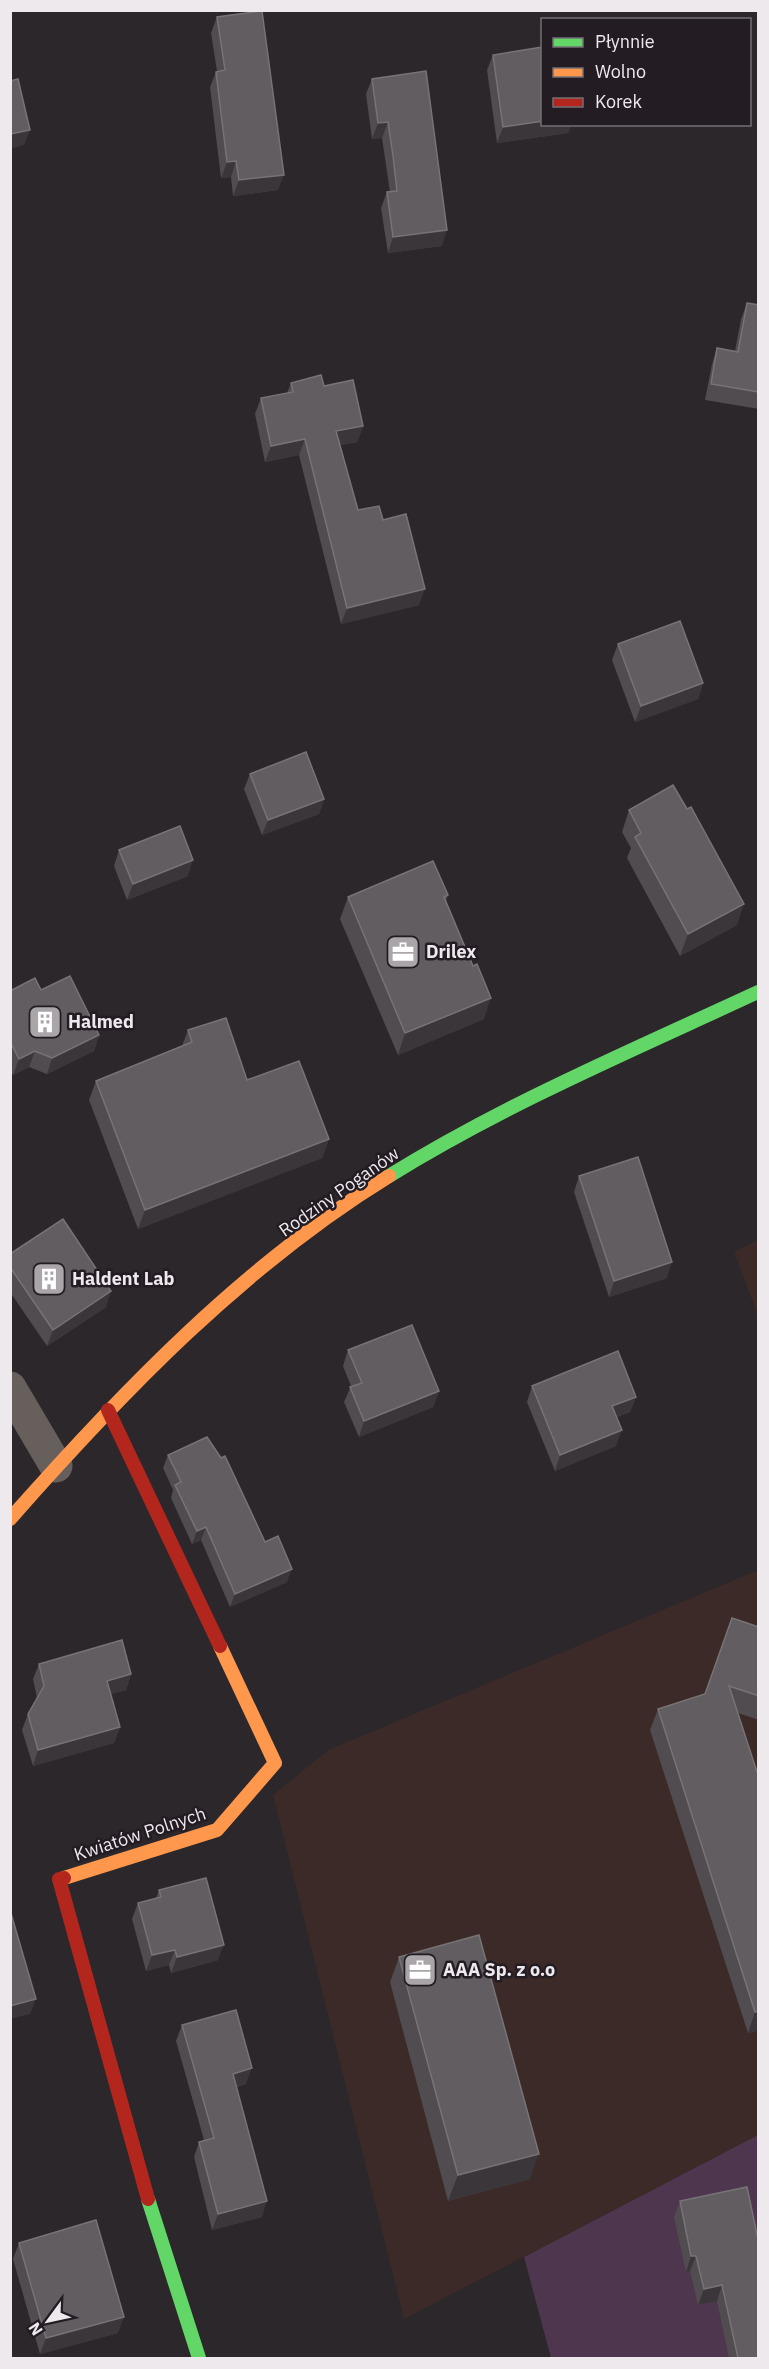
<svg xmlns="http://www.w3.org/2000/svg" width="769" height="2369" font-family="'IBM Plex Sans',sans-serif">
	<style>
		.industrial { fill: #3b2a27 }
		.green { fill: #4e374e }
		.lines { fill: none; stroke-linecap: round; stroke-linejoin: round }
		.street { stroke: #665f5c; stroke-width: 33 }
		.fast { stroke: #63d668; stroke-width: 14 }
		.slow { stroke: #ff974d; stroke-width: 14 }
		.jam { stroke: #b3261e; stroke-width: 14 }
		.wall { fill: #504c4f }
		.shaded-wall { fill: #3a3639 }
		.building { fill: #615d60; stroke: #777376; stroke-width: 1.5 }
		.labels { text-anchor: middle; stroke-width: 5; stroke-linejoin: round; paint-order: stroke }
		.poi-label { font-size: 18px; font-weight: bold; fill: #eee9ed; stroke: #231d23; text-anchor: start }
		.street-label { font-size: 18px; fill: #eee9ed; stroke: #231d23 }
	</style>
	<rect width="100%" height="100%" fill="#2b272b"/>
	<g class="industrial">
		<path d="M758,1240V1316L734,1252Z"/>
		<path d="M758,1570V2135L404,2319L273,1795L328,1750Z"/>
	</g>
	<path class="green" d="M758,2135V2358H551L524,2257Z"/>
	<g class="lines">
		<path class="street" d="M10,1388L56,1466"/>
		<g class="fast">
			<path d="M389,1176C507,1103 633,1050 758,992"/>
			<path d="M148,2199L199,2358"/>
		</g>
		<g class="slow">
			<path d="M10,1519C122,1392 244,1265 389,1176"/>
			<path d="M64,1878L217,1830L275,1763L220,1646"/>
		</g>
		<g class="jam">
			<path d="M108,1410L220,1646"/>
			<path d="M64,1878L59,1879L148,2199"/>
		</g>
	</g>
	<g class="wall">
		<path d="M217,17L278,190L233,196L231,177L221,178L210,87L216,72L217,71L211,33Z"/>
		<path d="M493,55L543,124H571L568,133L497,143L487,70Z"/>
		<path d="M372,79L442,246L388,253L381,208L387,192H390L382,138L372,139L366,94Z"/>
		<path d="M747,303L759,305V409L705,400L712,364L717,348L735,351L741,319Z"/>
		<path d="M291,383L324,386L363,426L357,442L340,445L358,510L383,520L419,605L341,624L299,455L265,462L255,414L261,398L287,393Z"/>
		<path d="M618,644L703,683L698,699L635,722L612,660Z"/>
		<path d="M250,774L324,799L319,814L262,835L244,789Z"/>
		<path d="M687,809L737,925L680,956L627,858L631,848L622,832L629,810Z"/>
		<path d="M119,850L188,876L127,900L114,866Z"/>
		<path d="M448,895L446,901L473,966L484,1019L398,1055L340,919L348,897Z"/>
		<path d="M41,990L99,1035L94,1051L47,1074L29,1067L13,1075L10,1069V991Z"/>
		<path d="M188,1030L247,1080L329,1139L322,1158L138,1229L89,1100L96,1081L182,1046Z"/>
		<path d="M579,1176L667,1278L609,1297L574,1192Z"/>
		<path d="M10,1254L106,1307L47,1346L10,1292Z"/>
		<path d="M348,1350L439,1391L433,1407L359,1437L344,1402L351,1386L343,1366Z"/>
		<path d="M532,1386L636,1397L630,1412L617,1417L616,1446L555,1471L527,1402Z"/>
		<path d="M168,1455L265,1542L287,1582L230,1607L201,1540L192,1544L171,1498L173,1490L163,1468Z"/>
		<path d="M759,1627V1720L738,1713L759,1778V2030L748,2033L650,1730L658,1709L705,1694Z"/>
		<path d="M39,1664L131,1674L126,1690L110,1694L120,1727L114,1743L33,1766L22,1730L28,1714L37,1698L33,1679Z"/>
		<path d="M159,1890L218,1960L171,1973L169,1965L146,1971L132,1919L138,1903L156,1898Z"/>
		<path d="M399,1957L530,2179L448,2201L390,1982Z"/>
		<path d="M182,2025L246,2084L237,2087L262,2217L212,2230L194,2157L199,2142L204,2140L176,2041Z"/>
		<path d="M680,2201L759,2244V2358H729L717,2301L698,2305L690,2271L686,2272L674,2217Z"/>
		<path d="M19,2243L118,2333L40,2354L13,2259Z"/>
	</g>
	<g class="shaded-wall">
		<path d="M543,121V124H571L568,133L497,143L503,127Z"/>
		<path d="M388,122L382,138L372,139L378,123Z"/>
		<path d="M30,130L24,145L10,149V134Z"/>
		<path d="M236,161L231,177L221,178L227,162Z"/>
		<path d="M284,175L278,190L233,196L239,180Z"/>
		<path d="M447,230L442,246L388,253L393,237Z"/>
		<path d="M363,426L357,442L331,447L336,431Z"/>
		<path d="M305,439L299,455L265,462L271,446Z"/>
		<path d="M425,589L419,605L341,624L347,608Z"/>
		<path d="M703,683L698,699L635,722L641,706Z"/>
		<path d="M324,799L319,814L262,835L268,820Z"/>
		<path d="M193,860L188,876L127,900L133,884Z"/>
		<path d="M744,904L737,925L680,956L688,934Z"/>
		<path d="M491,998L484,1019L398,1055L405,1033Z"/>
		<path d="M99,1035L94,1051L47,1074L52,1058Z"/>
		<path d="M35,1051L29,1067L13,1075L19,1059Z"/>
		<path d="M329,1139L322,1158L138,1229L145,1210Z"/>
		<path d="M672,1262L667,1278L609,1297L614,1281Z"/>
		<path d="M111,1291L106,1307L47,1346L53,1330Z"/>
		<path d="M439,1391L433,1407L359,1437L364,1421Z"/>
		<path d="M636,1397L630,1412L606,1421L612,1406Z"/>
		<path d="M622,1430L616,1446L555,1471L560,1455Z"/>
		<path d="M206,1527L201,1540L192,1544L197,1531Z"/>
		<path d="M292,1569L287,1582L230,1607L235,1594Z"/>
		<path d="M131,1674L126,1690L101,1697L107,1681Z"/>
		<path d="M120,1727L114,1743L33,1766L38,1750Z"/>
		<path d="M224,1945L218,1960L171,1973L177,1957Z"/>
		<path d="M175,1950L169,1965L146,1971L152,1955Z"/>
		<path d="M36,1999L30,2014L10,2019V2006Z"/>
		<path d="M759,2011V2030L748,2033L755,2012Z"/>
		<path d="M252,2068L246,2084L227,2089L233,2074Z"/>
		<path d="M539,2154L530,2179L448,2201L458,2175Z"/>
		<path d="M267,2201L262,2217L212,2230L218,2214Z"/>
		<path d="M691,2256H696L690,2271L686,2272Z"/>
		<path d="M722,2285L717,2301L698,2305L704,2289Z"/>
		<path d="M124,2317L118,2333L40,2354L46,2338Z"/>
	</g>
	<g class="building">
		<path d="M262,11L284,175L239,180L236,161L227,162L216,72L225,70L217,17Z"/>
		<path d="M543,47V121L503,127L493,55Z"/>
		<path d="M426,71L447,230L393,237L387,192L397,191L393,156L388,122L378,123L372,79Z"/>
		<path d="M18,79L30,130L10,134V81Z"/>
		<path d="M747,303L759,305V392L711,384L717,348L738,352Z"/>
		<path d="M321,375L324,386L353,380L363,426L336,431L358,510L379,506L383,520L406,514L425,589L347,608L305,439L271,446L261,398L293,392L291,383Z"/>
		<path d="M680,621L703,683L641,706L618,644Z"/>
		<path d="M306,752L324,799L268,820L250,774Z"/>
		<path d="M673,785L687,809L691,807L744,904L688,934L635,837L641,833L629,810Z"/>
		<path d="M180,826L193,860L133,884L119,850Z"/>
		<path d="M433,861L448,895L444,897L473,966L477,964L491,998L405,1033L348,897Z"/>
		<path d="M70,976L99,1035L52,1058L35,1051L19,1059L10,1041V991L35,978L41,990Z"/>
		<path d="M226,1018L247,1080L299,1061L329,1139L145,1210L96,1081L192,1042L188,1030Z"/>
		<path d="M638,1157L672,1262L614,1281L579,1176Z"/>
		<path d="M63,1219L111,1291L53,1330L10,1267V1254Z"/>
		<path d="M412,1325L439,1391L364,1421L350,1387L362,1383L348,1350Z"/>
		<path d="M618,1351L636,1397L612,1406L622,1430L560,1455L532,1386Z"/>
		<path d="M207,1437L221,1458L225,1456L265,1542L278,1536L292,1569L235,1594L206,1527L197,1531L175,1485L181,1482L168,1455Z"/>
		<path d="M732,1618L759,1627V1696L729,1686L759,1778V2011L755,2012L658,1709L705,1694Z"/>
		<path d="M122,1640L131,1674L107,1681L120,1727L38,1750L28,1714L44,1686L39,1664Z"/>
		<path d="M206,1878L224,1945L177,1957L175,1950L152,1955L138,1903L161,1897L159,1890Z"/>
		<path d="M10,1910L36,1999L10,2006Z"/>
		<path d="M479,1935L539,2154L458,2175L399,1957Z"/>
		<path d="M236,2010L252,2068L233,2074L267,2201L218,2214L199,2142L214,2138L182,2025Z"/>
		<path d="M747,2187L759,2244V2358H738L722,2285L704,2289L696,2256H691L680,2201Z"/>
		<path d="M96,2220L124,2317L46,2338L19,2243Z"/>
	</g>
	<defs>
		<symbol id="office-square" viewBox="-11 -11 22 22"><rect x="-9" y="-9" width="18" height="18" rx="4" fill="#aaa5a9" stroke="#231d23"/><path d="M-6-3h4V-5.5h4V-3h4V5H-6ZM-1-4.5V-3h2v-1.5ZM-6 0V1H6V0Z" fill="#fff"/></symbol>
		<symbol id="building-square" viewBox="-11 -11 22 22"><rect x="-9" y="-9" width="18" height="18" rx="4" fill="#aaa5a9" stroke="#231d23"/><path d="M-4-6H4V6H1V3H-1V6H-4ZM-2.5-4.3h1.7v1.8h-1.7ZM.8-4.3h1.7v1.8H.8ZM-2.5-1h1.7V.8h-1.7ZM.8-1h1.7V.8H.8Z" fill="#fff"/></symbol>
	</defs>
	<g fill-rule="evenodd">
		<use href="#office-square" x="384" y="933" width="38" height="38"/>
		<use href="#building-square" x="26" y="1003" width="38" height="38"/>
		<use href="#building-square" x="30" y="1260" width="38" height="38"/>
		<use href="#office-square" x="401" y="1951" width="38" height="38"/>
	</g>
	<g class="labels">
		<g class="poi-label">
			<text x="426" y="958">Drilex</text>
			<text x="68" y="1028">Halmed</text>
			<text x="72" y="1285">Haldent Lab</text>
			<text x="443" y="1976">AAA Sp. z o.o</text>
		</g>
		<g class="street-label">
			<text transform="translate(339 1192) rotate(-35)" y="6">Rodziny Poganów</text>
			<text transform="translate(140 1834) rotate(-18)" y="6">Kwiatów Polnych</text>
		</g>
	</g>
	<rect width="769" height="2369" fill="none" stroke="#eee9ed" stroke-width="24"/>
	<rect x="541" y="18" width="210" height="108" fill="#231d23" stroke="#746f74" stroke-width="1.5"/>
	<rect x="553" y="38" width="30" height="9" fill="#63d668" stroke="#746f74" stroke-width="1.5"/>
	<text x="595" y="48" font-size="18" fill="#eee9ed">Płynnie</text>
	<rect x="553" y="68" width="30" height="9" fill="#ff974d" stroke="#746f74" stroke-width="1.5"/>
	<text x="595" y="78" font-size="18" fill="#eee9ed">Wolno</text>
	<rect x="553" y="98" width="30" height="9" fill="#b3261e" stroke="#746f74" stroke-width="1.5"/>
	<text x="595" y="108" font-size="18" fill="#eee9ed">Korek</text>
	<g transform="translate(48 2321) rotate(237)" stroke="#231d23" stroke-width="4.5" paint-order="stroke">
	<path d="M0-4.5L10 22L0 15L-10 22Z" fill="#eee9ed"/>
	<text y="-9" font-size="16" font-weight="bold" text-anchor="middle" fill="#eee9ed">N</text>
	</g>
</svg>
